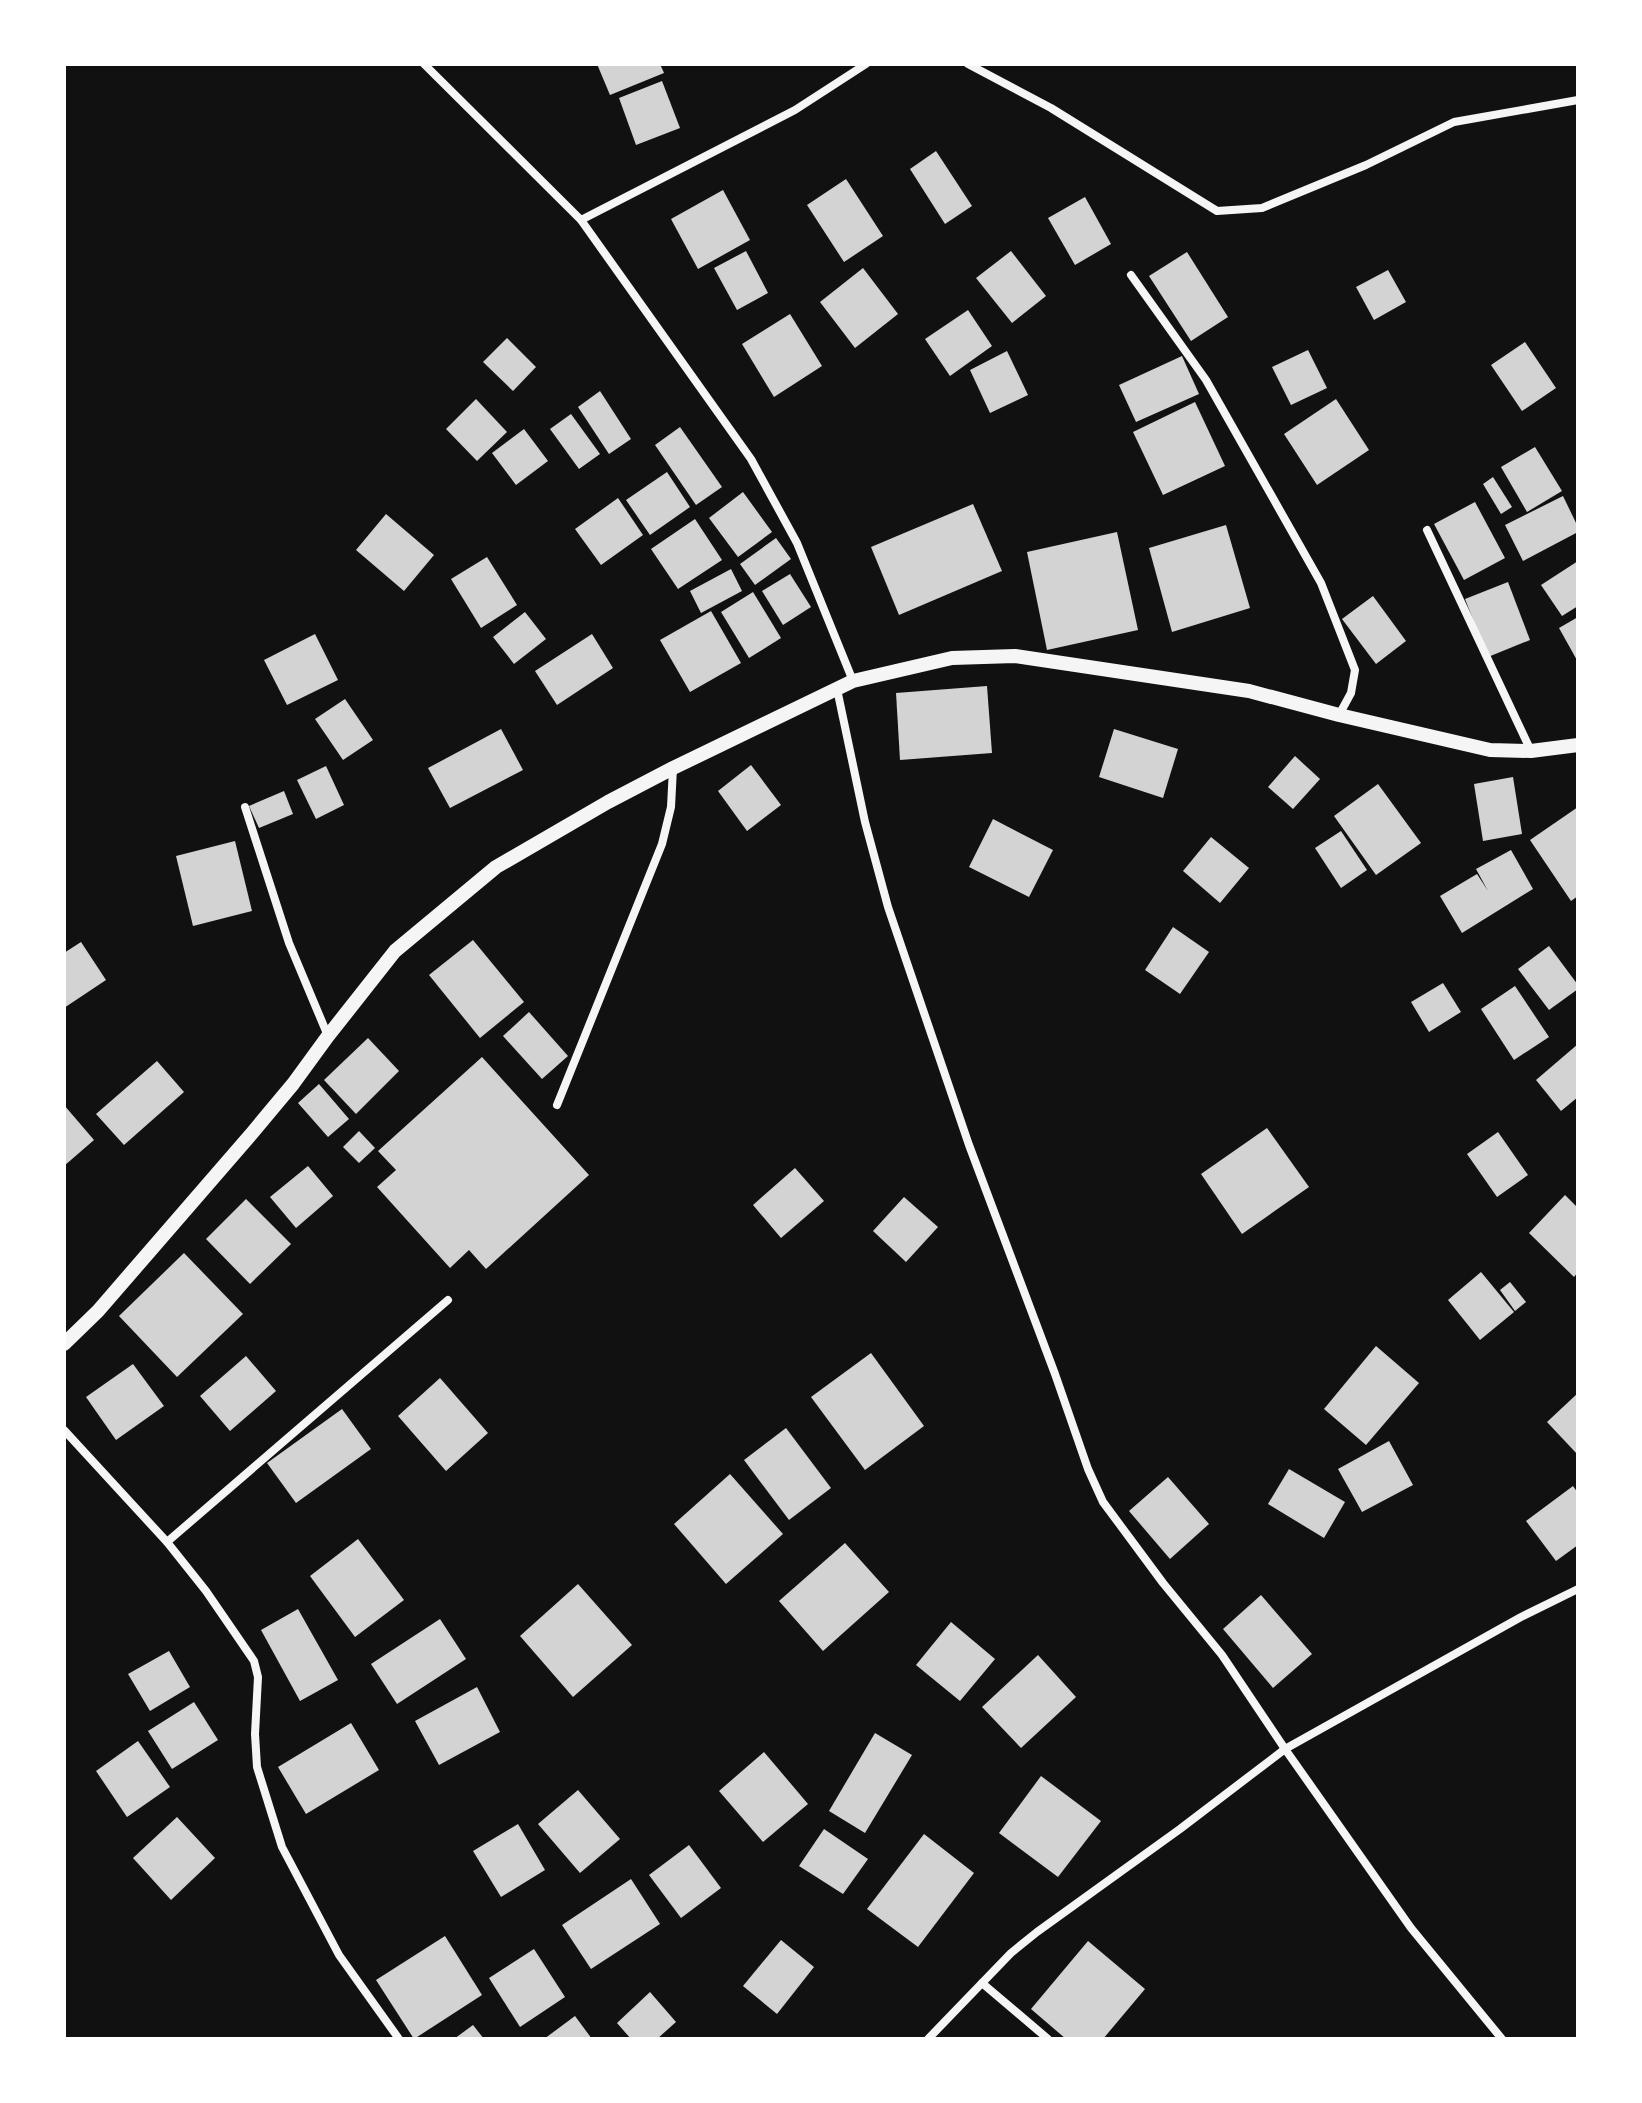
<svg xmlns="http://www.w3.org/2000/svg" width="1642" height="2103" font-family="'Sofia Sans Condensed',sans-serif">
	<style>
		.building { fill: #d3d3d3 }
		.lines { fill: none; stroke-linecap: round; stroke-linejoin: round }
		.minor { stroke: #f5f5f5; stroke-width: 8 }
		.tertiary { stroke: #f5f5f5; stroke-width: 14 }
	</style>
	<rect width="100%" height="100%" fill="#111"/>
	<g class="building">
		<path d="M597,64H660L664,73L610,95Z"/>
		<path d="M662,81L680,128L636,145L619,98Z"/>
		<path d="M936,151L972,206L945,224L910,169Z"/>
		<path d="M846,179L883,236L844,262L807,205Z"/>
		<path d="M723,190L750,240L698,269L671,219Z"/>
		<path d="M1085,197L1111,244L1075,265L1048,218Z"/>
		<path d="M746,251L768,293L737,310L714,268Z"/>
		<path d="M1011,251L1046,296L1012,323L976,278Z"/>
		<path d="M1187,252L1228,317L1191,341L1149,276Z"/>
		<path d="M863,268L898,314L855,348L820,302Z"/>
		<path d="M1388,270L1406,302L1374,320L1356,287Z"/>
		<path d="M968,310L992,346L950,376L925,339Z"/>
		<path d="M790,314L822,366L774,397L742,344Z"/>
		<path d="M507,338L536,367L513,391L483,362Z"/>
		<path d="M1525,342L1556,388L1522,411L1491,365Z"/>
		<path d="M1308,350L1327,388L1291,405L1272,367Z"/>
		<path d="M1007,351L1028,395L990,413L970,370Z"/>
		<path d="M1182,356L1199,394L1136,422L1119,385Z"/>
		<path d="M600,391L631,439L609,454L578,407Z"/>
		<path d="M476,399L507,432L477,461L446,429Z"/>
		<path d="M1336,399L1369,450L1317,485L1284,434Z"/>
		<path d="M1195,402L1225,466L1163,495L1133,432Z"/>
		<path d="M571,414L600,454L579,469L550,429Z"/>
		<path d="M680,427L722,487L696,505L655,445Z"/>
		<path d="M524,429L548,461L516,485L492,453Z"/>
		<path d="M1535,447L1562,491L1527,512L1501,467Z"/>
		<path d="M667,472L690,507L650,535L626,500Z"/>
		<path d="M1493,477L1512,507L1501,514L1483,484Z"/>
		<path d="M743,492L772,532L738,557L709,518Z"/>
		<path d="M1563,496L1578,527V532L1523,561L1505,525Z"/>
		<path d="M618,498L643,535L601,565L575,529Z"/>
		<path d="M1475,502L1505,558L1464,580L1434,524Z"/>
		<path d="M973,504L1002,571L899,615L871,547Z"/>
		<path d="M386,514L434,555L404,591L356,550Z"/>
		<path d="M695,519L722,560L678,589L651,549Z"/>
		<path d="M1226,525L1250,608L1172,632L1149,548Z"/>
		<path d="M1117,532L1138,630L1047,650L1027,552Z"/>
		<path d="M776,538L791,559L755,585L740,564Z"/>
		<path d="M487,557L517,605L481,628L451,579Z"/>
		<path d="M1578,561V606L1562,616L1541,585Z"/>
		<path d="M731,569L742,591L701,613L690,591Z"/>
		<path d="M790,574L811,607L783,625L762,591Z"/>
		<path d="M1508,582L1530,640L1488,657L1465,599Z"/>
		<path d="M753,592L781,638L749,658L721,612Z"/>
		<path d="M1373,596L1406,641L1376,664L1342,619Z"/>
		<path d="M711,611L741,663L690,692L660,640Z"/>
		<path d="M525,612L546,639L514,664L493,637Z"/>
		<path d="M1578,617V662L1559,628Z"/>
		<path d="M315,634L338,680L287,705L264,660Z"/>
		<path d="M592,634L613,668L557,705L535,671Z"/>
		<path d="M987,686L992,753L900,760L896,693Z"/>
		<path d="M345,699L373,740L343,760L315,719Z"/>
		<path d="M501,729L523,770L450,808L428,768Z"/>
		<path d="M1114,729L1178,749L1163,798L1099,777Z"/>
		<path d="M1295,756L1320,779L1293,809L1268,787Z"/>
		<path d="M751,765L781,805L747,831L718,791Z"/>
		<path d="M326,766L344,805L316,819L297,780Z"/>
		<path d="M1513,777L1522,834L1483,841L1474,784Z"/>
		<path d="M1378,784L1421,843L1376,875L1334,816Z"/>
		<path d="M284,791L293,814L259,828L249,806Z"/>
		<path d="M1578,807V896L1571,901L1530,840Z"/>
		<path d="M993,819L1053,850L1029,897L969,867Z"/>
		<path d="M1341,831L1367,870L1341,888L1315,848Z"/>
		<path d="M1211,837L1249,868L1220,903L1183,871Z"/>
		<path d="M235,841L252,911L193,926L176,856Z"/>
		<path d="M1511,850L1533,889L1462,933L1440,896L1477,874L1488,891L1476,869Z"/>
		<path d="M1173,927L1209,952L1180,994L1145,970Z"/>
		<path d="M473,940L524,1002L480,1038L429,975Z"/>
		<path d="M81,942L106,980L64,1008V953Z"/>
		<path d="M1549,946L1578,985V989L1549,1010L1518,969Z"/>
		<path d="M1443,983L1461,1012L1429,1032L1411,1002Z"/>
		<path d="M1515,986L1549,1037L1514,1060L1481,1009Z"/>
		<path d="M529,1012L568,1056L542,1079L503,1036Z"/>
		<path d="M368,1038L399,1071L356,1114L324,1080Z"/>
		<path d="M1578,1044V1097L1561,1111L1536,1080Z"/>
		<path d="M482,1057L589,1175L486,1269L469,1250L450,1268L377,1187L396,1170L378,1151Z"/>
		<path d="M157,1061L184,1092L124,1145L96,1114Z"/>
		<path d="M319,1084L349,1119L328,1137L298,1103Z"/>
		<path d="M64,1105L94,1140L64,1166Z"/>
		<path d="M1267,1128L1309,1187L1242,1234L1201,1174Z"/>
		<path d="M359,1131L375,1148L359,1163L343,1147Z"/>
		<path d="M1498,1132L1528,1175L1497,1197L1467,1154Z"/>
		<path d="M308,1166L333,1196L296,1228L270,1197Z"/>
		<path d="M795,1168L824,1201L781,1238L753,1205Z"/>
		<path d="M1565,1195L1578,1208V1272L1574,1277L1529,1233Z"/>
		<path d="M904,1197L938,1227L906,1262L873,1231Z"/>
		<path d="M246,1199L291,1244L250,1284L206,1239Z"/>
		<path d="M184,1253L243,1314L177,1377L119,1316Z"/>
		<path d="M1481,1272L1514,1312L1480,1340L1448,1300Z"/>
		<path d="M1510,1282L1526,1302L1515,1311L1500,1290Z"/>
		<path d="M1376,1346L1419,1383L1366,1445L1324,1409Z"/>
		<path d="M871,1353L924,1426L865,1470L811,1397Z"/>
		<path d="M246,1356L276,1391L230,1431L200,1396Z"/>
		<path d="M133,1364L164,1406L116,1440L86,1397Z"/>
		<path d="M440,1378L488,1433L446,1471L398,1416Z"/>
		<path d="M1578,1393V1455L1547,1422Z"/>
		<path d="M342,1409L371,1449L296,1503L267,1463Z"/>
		<path d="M786,1428L831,1488L789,1520L744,1460Z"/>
		<path d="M1389,1441L1413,1485L1362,1512L1338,1469Z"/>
		<path d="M1289,1469L1345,1502L1324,1538L1268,1504Z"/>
		<path d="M730,1474L783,1534L726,1584L674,1524Z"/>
		<path d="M1168,1477L1209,1524L1170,1559L1129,1511Z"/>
		<path d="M1573,1486L1578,1493V1545L1556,1561L1526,1521Z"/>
		<path d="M358,1539L404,1600L355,1637L310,1576Z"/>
		<path d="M845,1543L889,1592L823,1651L779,1601Z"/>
		<path d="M578,1584L632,1645L573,1697L520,1636Z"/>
		<path d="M1261,1595L1312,1654L1273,1688L1223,1629Z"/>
		<path d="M298,1609L338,1680L300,1701L261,1630Z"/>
		<path d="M440,1619L466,1659L397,1704L371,1664Z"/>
		<path d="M951,1622L995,1659L960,1701L916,1665Z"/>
		<path d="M169,1651L190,1687L150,1711L128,1674Z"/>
		<path d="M1038,1655L1076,1697L1021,1748L982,1707Z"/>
		<path d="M477,1687L500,1732L439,1765L415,1721Z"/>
		<path d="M194,1702L218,1740L172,1769L148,1731Z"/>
		<path d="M351,1723L379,1770L306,1814L278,1767Z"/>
		<path d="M875,1733L912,1755L865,1833L829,1811Z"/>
		<path d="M138,1741L170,1787L127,1817L96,1771Z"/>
		<path d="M764,1752L808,1804L763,1842L719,1791Z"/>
		<path d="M1041,1776L1101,1821L1058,1877L999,1833Z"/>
		<path d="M578,1790L620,1839L580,1873L538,1824Z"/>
		<path d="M177,1817L215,1858L171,1900L133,1858Z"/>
		<path d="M518,1824L545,1870L501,1897L473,1851Z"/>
		<path d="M824,1829L868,1859L843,1894L799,1866Z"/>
		<path d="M924,1834L974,1873L918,1947L867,1909Z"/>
		<path d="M689,1845L721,1888L681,1918L649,1875Z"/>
		<path d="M631,1879L660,1924L591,1969L562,1925Z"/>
		<path d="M445,1936L482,1995L414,2039L376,1980Z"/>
		<path d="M781,1940L814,1967L777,2014L743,1986Z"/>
		<path d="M1088,1941L1145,1989L1103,2039H1066L1031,2009Z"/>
		<path d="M534,1949L565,1997L520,2027L489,1978Z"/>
		<path d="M650,1992L676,2022L657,2039H631L617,2023Z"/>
		<path d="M575,2016L592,2039H544Z"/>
		<path d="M473,2025L484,2039H454Z"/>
	</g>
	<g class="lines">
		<g class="minor">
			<path d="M424,64L581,220L751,459L797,543L853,681"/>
			<path d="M968,64L1051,108L1217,211L1262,208L1366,165L1454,122L1578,100"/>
			<path d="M581,220L795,110L866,64"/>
			<path d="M1131,275L1206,380L1321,583L1355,670L1351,693L1339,715"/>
			<path d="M1427,530L1531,751"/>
			<path d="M837,689L865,822L888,907L969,1145L1055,1374L1088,1469L1103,1502L1163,1583L1222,1655L1285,1749L1521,1617L1578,1589"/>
			<path d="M245,807L289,943L328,1036"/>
			<path d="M557,1105L662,844L671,807L673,768"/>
			<path d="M64,1430L167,1542L206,1591L254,1661L258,1677L255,1734L257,1767L282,1847L339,1955L399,2039"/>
			<path d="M167,1542L448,1300"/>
			<path d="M982,1983L1048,2039"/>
			<path d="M928,2039L1011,1953L1037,1932L1180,1829L1285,1749L1411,1928L1502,2039"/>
		</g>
		<path class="tertiary" d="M64,1344L98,1311L253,1132L293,1084L328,1036L395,951L496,867L608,802L673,768L853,681L952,658L1015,656L1249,691L1339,715L1490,750L1531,751L1578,745"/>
	</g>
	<rect width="1642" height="2103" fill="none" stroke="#ffffff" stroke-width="132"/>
</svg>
